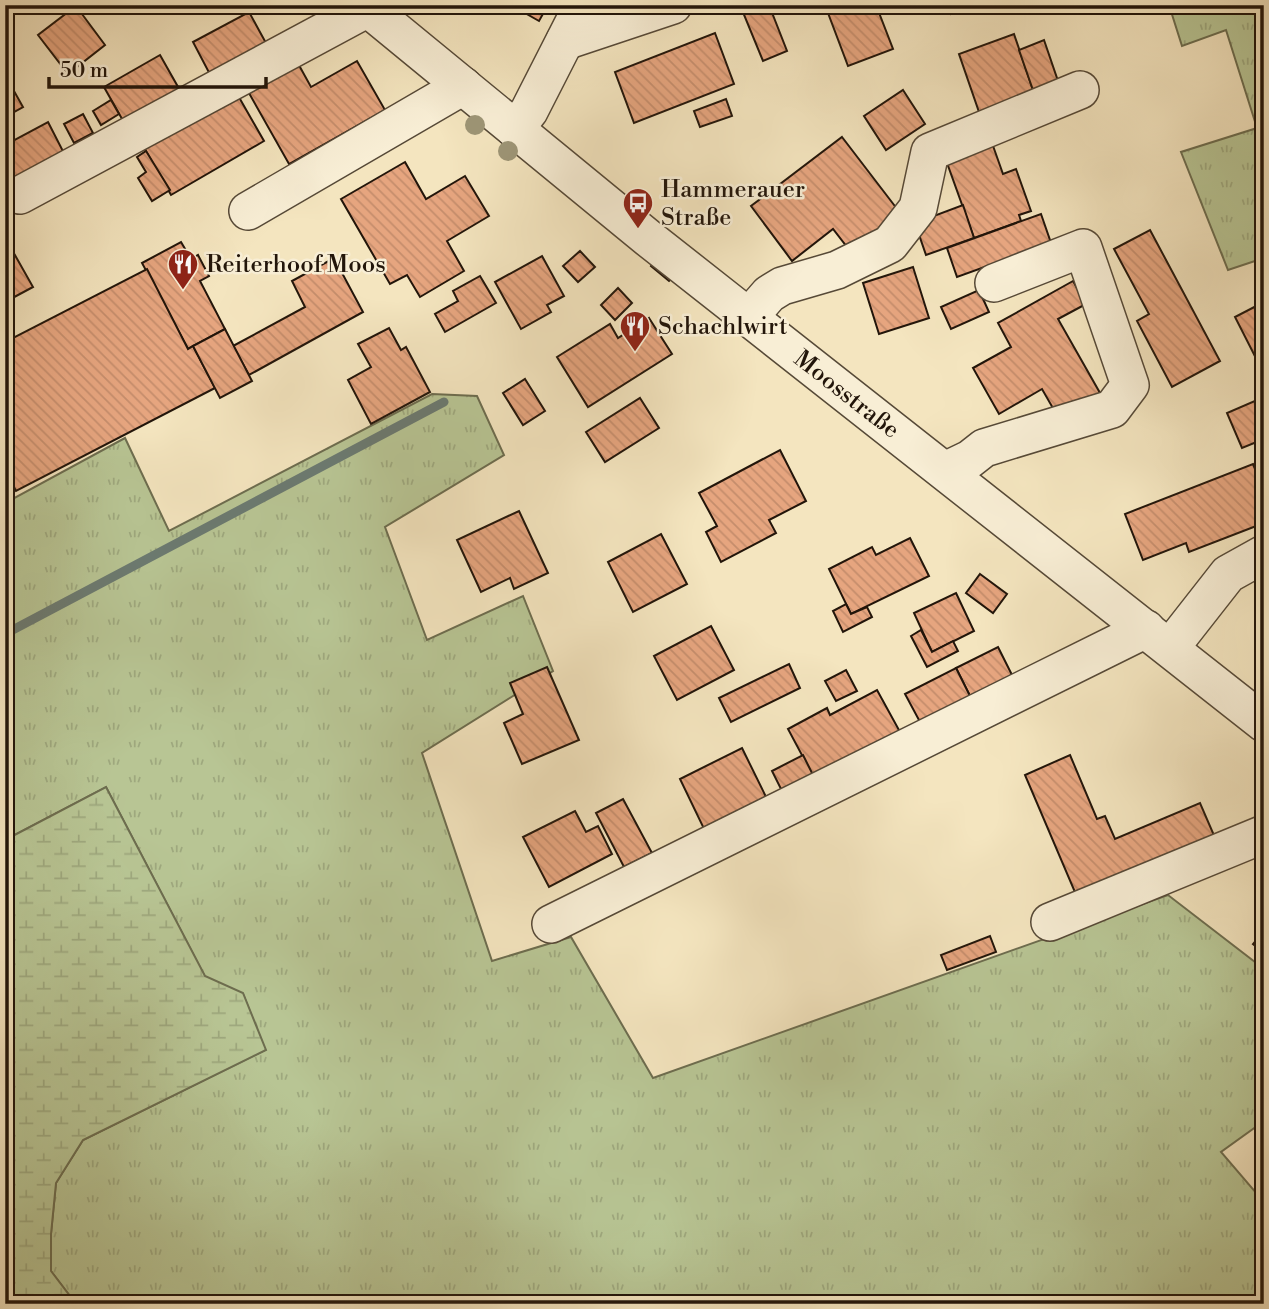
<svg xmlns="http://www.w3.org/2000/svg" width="1269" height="1309" viewBox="0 0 1269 1309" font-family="'Libre Bodoni',serif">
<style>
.grass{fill:url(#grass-tufts);stroke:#6d6d4f;stroke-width:2}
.wetland{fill:url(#wetland-marsh);stroke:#6d6d4f;stroke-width:2}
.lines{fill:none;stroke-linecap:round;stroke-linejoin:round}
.stream{stroke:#6b7a71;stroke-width:9}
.building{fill:url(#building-back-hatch);stroke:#22150a;stroke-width:2}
.minor-casing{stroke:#564937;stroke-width:40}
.minor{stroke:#f8eed5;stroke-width:37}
.tree{fill:#9d9576}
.labels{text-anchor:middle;stroke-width:5;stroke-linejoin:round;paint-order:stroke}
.poi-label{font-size:24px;fill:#22150a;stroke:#f8eed5;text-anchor:start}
.street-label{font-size:24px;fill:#22150a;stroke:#f8eed5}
</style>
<defs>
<pattern id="grass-tufts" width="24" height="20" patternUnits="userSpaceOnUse" patternTransform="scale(1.75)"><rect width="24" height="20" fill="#b8c594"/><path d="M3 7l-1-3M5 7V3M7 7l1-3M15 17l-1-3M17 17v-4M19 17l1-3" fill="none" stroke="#9ea87e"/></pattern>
<pattern id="wetland-marsh" width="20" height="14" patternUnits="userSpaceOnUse" patternTransform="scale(1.75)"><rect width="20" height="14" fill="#b8c594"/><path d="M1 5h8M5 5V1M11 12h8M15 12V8" fill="none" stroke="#9ea87e"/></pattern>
<pattern id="building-back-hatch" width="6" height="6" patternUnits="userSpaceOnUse" patternTransform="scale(1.75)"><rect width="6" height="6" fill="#e6a57f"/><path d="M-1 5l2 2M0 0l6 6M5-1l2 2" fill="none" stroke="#c58d6c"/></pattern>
</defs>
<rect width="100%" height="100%" fill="#f4e5bf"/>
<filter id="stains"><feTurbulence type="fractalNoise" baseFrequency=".00286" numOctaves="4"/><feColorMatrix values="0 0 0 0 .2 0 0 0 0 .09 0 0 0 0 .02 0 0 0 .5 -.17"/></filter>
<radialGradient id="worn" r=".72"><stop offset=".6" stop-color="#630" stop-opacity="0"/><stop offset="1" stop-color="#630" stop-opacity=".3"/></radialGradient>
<!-- grass -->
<g class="grass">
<path d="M1169 5H1264V258L1228 270 1181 152 1257 128 1226 30 1182 46Z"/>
<path d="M432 394 477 396 504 455 385 527 427 640 523 596 553 671 422 753 492 961 571 937 653 1078 1168 895 1264 969V1121L1221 1152 1264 1202V1304H76L51 1271V1234L56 1183 83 1140 265 1050 243 994 205 977 106 787 5 840V503L125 438 169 531Z"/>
</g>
<!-- wetland -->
<path class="wetland" d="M106 787 205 976 243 993 266 1050 83 1140 56 1183 51 1234V1271L76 1304H5V840Z"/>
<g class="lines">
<!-- stream -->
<path class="stream" d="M5 634 444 402"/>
</g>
<!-- building -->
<g class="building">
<path d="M511 5H548L539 21Z"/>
<path d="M740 5H769L787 51 763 61Z"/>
<path d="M825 5H876L893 49 848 66Z"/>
<path d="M948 5H963L965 9 951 14Z"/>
<path d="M76 6 105 45 68 74 38 35Z"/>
<path d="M249 12 272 54 215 84 193 42Z"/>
<path d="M715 33 734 84 634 123 615 72Z"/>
<path d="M1014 34 1034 93 979 112 959 54Z"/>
<path d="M1044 40 1059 84 1034 93 1019 50Z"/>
<path d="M160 55 182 94 126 126 104 87Z"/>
<path d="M295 58 311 87 357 61 385 110 289 164 245 86Z"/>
<path d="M5 75 23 107 5 117 6 99Z"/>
<path d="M903 90 925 124 886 150 864 116Z"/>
<path d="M236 92 264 141 171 195 143 146Z"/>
<path d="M726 99 732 116 700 127 694 111Z"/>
<path d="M111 100 119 114 101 125 93 111Z"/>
<path d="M83 114 93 133 74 143 64 124Z"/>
<path d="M48 122 68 161 5 194V145Z"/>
<path d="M842 137 904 218 854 256 833 229 792 261 751 206Z"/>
<path d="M992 143 1003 174 1016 169 1031 211 1019 215 1021 221 974 238 946 160Z"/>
<path d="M146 151 170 190 152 201 138 178 146 172 137 157Z"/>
<path d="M405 162 426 199 465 176 489 216 447 241 464 271 420 297 407 275 390 284 341 199Z"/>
<path d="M963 205 974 238 926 255 915 223Z"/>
<path d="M1041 214 1051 243 957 277 947 248Z"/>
<path d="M1150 230 1220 361 1172 387 1137 321 1149 314 1114 249Z"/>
<path d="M5 241H7L33 287 5 302Z"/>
<path d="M181 242 191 259 198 255 209 276 200 281 225 329 188 349 142 263Z"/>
<path d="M580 251 595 267 578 282 563 266Z"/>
<path d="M542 256 564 296 547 305 551 312 521 329 495 282Z"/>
<path d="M334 258 363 312 249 375 233 346 305 307 292 281Z"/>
<path d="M653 263 672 278 669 281 651 266Z"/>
<path d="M913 267 929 318 879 334 863 283Z"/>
<path d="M147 269 188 349 193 346 215 388 16 491 5 470V342Z"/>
<path d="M480 276 496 303 445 332 435 314 458 301 453 291Z"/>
<path d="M1073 281 1086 304 1058 319 1100 393 1058 417 1042 389 999 414 973 368 1011 347 998 323Z"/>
<path d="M618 288 632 303 615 320 601 305Z"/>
<path d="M979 290 989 312 951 329 941 307Z"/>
<path d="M1264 302V371L1263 372 1235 317Z"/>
<path d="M649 318 672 354 588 407 557 357 610 324 618 338Z"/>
<path d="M389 328 401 350 406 347 430 392 371 424 348 380 371 367 358 344Z"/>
<path d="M225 329 252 381 220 398 193 346Z"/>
<path d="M525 379 545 411 523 425 503 393Z"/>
<path d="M1264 397V439L1242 448 1227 413Z"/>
<path d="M640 398 659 428 605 462 586 432Z"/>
<path d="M780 450 806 501 769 520 776 533 721 562 706 532 717 526 699 493Z"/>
<path d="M1253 464 1264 491V523L1189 552 1186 543 1143 560 1125 514Z"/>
<path d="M519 511 548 573 514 589 510 578 481 592 457 540Z"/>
<path d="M661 534 687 584 633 612 608 562Z"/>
<path d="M910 538 929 576 851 614 829 569 872 547 876 555Z"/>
<path d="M980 574 1007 594 993 613 966 593Z"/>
<path d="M956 593 974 631 932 652 914 613Z"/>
<path d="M846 604 851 614 867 607 872 617 843 632 833 611Z"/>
<path d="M711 626 734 670 677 700 654 656Z"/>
<path d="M921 630 932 652 953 641 958 651 927 667 911 636Z"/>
<path d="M998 647 1019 689 977 710 956 668Z"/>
<path d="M789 664 800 688 731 722 719 698Z"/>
<path d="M547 667 579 740 522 764 504 723 523 714 510 683Z"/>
<path d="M956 668 977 710 927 735 905 694Z"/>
<path d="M846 670 857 691 836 701 825 681Z"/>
<path d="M877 690 905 741 819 787 788 729 827 708 830 715Z"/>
<path d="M742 748 768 801 706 833 680 779Z"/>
<path d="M803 755 819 787 788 803 772 771Z"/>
<path d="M1070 755 1097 819 1105 816 1115 839 1200 803 1216 840 1080 904 1025 775Z"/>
<path d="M623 799 652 853 624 867 596 813Z"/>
<path d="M575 811 586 832 598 826 612 854 549 887 523 837Z"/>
<path d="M1264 931V953L1253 944Z"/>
<path d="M990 936 996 952 947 970 941 955Z"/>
</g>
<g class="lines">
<!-- minor casing -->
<g class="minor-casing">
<g id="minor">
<path d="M364 5 648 238 1264 723"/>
<path d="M565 41 673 5"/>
<path d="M515 129 529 111 583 5"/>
<path d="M20 195 368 8"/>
<path d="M248 211 463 86"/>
<path d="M749 317 769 294 782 286 837 270 890 244 918 208 930 152 1080 90"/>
<path d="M945 471 970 459 984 448 1112 409 1130 385 1083 248 994 283"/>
<path d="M1170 648 1228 574 1264 554"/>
<path d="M1050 922 1264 834"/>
<path d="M551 924 1146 629"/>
</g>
</g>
<!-- minor -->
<use href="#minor" class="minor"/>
</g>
<!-- trees -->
<g class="tree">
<circle cx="475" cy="125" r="10"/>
<circle cx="508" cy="151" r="10"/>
</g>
<!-- icons -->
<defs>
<g id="bus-pin" transform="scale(1.575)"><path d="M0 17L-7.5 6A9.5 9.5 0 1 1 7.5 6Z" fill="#8f2418" stroke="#f8eed5"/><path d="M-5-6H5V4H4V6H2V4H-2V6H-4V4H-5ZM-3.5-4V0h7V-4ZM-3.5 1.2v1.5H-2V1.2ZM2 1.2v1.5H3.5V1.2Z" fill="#fff"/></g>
<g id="restaurant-pin" transform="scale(1.575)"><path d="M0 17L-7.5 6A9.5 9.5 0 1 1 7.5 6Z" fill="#8f2418" stroke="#f8eed5"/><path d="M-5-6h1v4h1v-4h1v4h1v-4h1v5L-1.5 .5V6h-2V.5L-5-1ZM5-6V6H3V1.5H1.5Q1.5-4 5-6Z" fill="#fff"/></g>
</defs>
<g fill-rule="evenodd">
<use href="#bus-pin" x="638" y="203"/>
<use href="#restaurant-pin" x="183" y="264"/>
<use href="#restaurant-pin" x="635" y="326"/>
</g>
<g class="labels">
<!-- poi labels -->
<g class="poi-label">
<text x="661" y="197">Hammerauer<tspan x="661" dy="28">Straße</tspan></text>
<text x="206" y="272">Reiterhoof Moos</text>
<text x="658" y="334">Schachlwirt</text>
</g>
<!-- street labels -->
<g class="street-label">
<text transform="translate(847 394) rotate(38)" y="8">Moosstraße</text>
</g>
</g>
<!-- margin -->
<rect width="1269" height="1309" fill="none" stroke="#f4e5bf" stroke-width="28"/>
<rect x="7" y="7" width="1255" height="1295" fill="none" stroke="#22150a" stroke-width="3.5"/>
<rect x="14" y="14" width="1241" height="1281" fill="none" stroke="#22150a" stroke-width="2"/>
<!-- scale -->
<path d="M49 77v10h217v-10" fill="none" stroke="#22150a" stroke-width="3.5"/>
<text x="60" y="77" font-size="21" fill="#22150a" stroke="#f8eed5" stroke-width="5" paint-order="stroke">50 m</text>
<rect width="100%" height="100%" filter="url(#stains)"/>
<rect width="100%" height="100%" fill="url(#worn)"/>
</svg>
